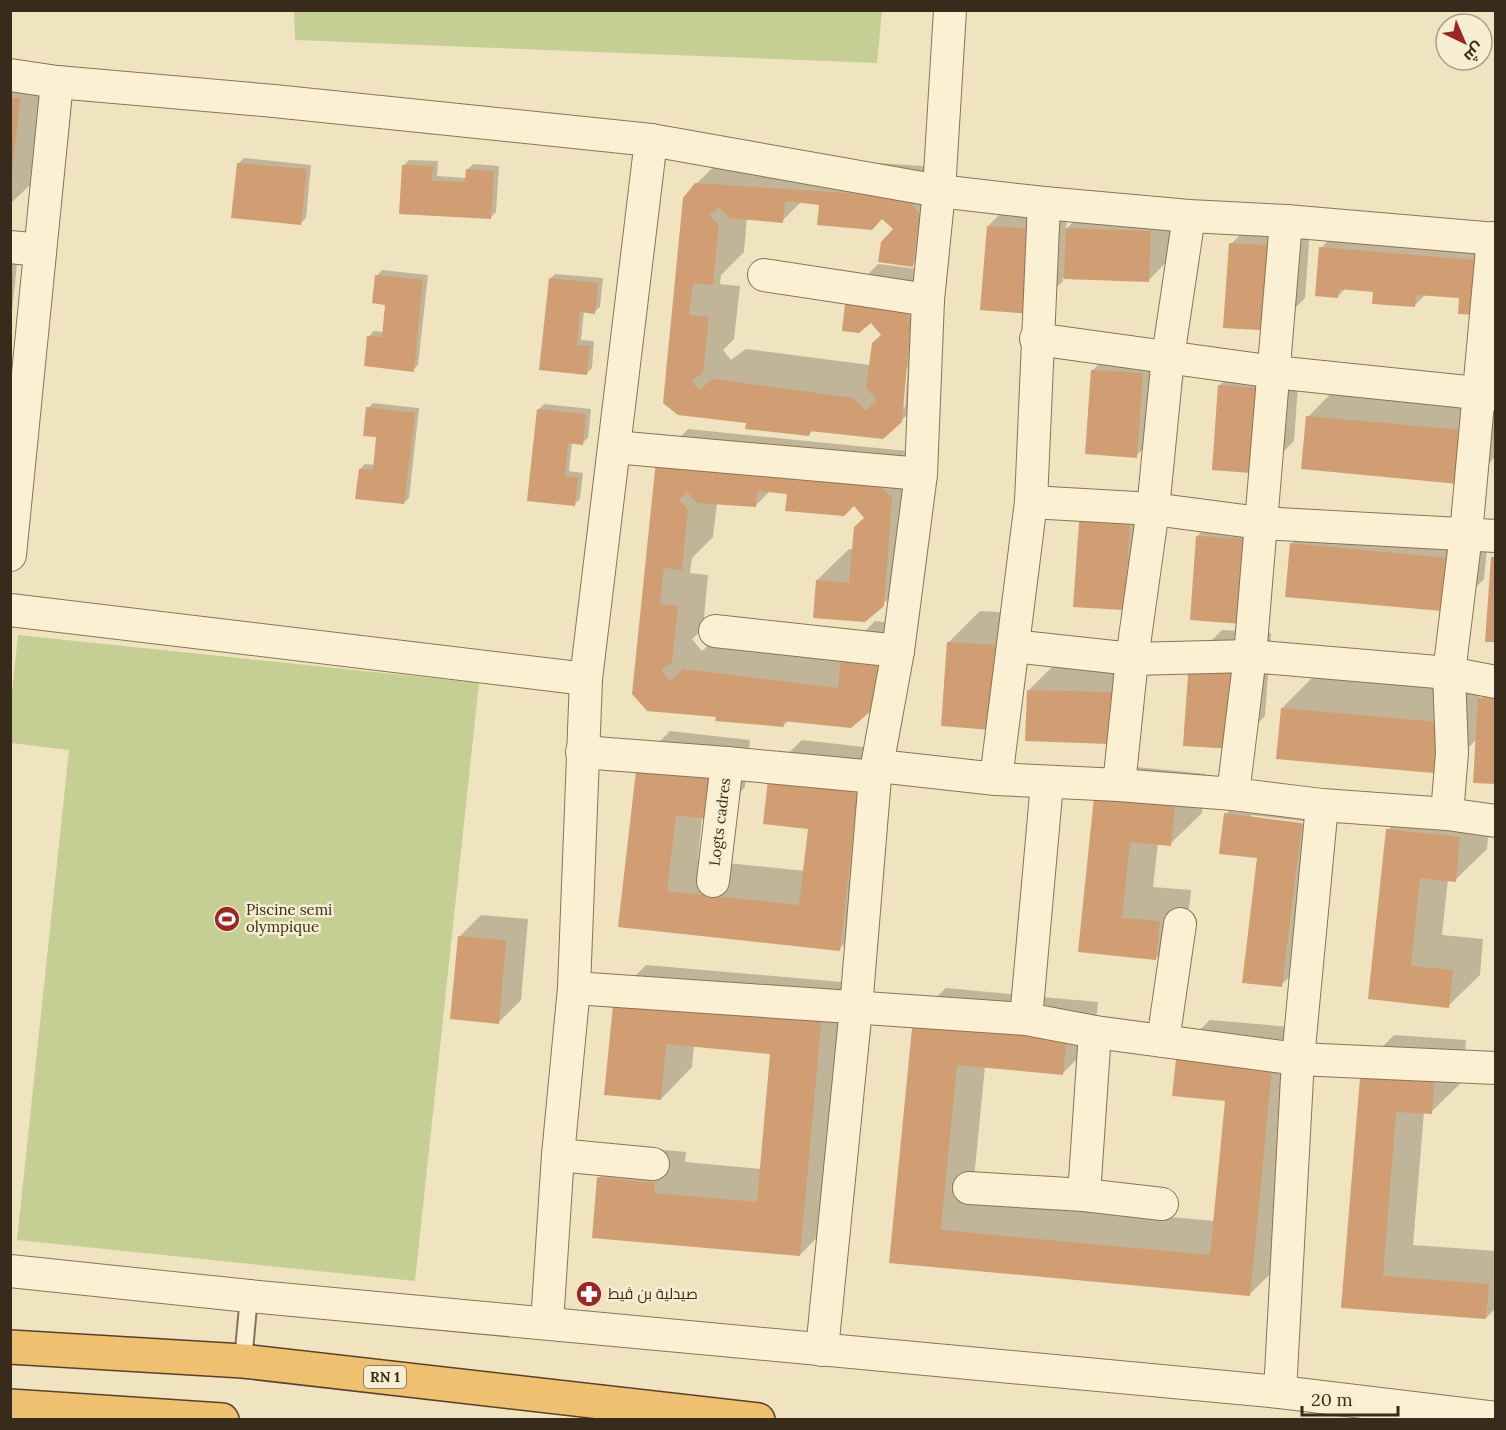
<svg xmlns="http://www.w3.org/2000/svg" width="1506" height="1430" viewBox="0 0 1506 1430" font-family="Lora,Cairo,serif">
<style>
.green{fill:#c6cf93}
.shadow{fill:#0003;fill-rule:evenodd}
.building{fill:#d19d73}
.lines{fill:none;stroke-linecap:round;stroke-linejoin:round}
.service-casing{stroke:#8a7357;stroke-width:20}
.minor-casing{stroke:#8a7357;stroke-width:34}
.trunk-casing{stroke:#58412b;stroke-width:36}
.service{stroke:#fbf0d3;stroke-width:16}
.minor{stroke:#fbf0d3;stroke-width:32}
.trunk{stroke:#eec070;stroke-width:33}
.labels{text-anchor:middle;stroke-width:5;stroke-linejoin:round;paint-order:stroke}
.shield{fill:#f7edd0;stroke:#726552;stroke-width:1.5}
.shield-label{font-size:14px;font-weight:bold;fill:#392b1c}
.street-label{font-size:15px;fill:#392b1c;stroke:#f7edd0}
.poi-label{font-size:15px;fill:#392b1c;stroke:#f7edd0;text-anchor:start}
</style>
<rect width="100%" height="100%" fill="#f0e3c0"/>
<!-- green -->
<g class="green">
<path d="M294 11V10L882 11 877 63 295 40Z"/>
<path d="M18 635 479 683 415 1281 17 1240 69 750 11 743V701Z"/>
</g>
<!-- shadow -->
<g class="shadow">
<path d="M10 73 41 76 30 185 10 204Z"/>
<path d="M728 153 938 167 944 234 912 265 895 229 882 218 821 203 802 201 782 221 747 218 744 252 721 275 720 284 740 286 734 339 723 350 731 360 746 349 870 365 883 334 847 296 878 264 927 270 933 389 901 421 813 430 809 435 748 422 679 414 696 184ZM908 367 905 407H902L905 370Z"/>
<path d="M244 158 311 165 306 218 301 223 238 164Z"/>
<path d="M409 160 438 161 437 176 467 178V170L473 164 499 166 496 212 491 217 404 165Z"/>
<path d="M1019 195 1069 198 1066 229 1099 197 1181 200 1179 249 1148 281 1063 278V281L1032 312 988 226Z"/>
<path d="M1262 212 1311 215 1305 298 1274 330 1231 244Z"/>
<path d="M1352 217 1496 228 1461 297 1426 294 1414 306 1375 291 1346 288 1337 297 1321 248Z"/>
<path d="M10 234 20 235 10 330Z"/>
<path d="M382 270 428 275 418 365 413 370 369 336 374 331 384 332 387 303 377 276Z"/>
<path d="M555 274 603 278 600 307 594 312 584 311 581 340 594 341 592 368 587 373 550 279Z"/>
<path d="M1124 339 1173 342 1167 425 1136 456 1093 370Z"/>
<path d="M1251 355 1300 358 1294 441 1263 472 1219 386Z"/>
<path d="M1339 385 1496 400V456L1468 484 1308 417Z"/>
<path d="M373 403 419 408 409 498 404 503 360 469 365 464 375 465 378 436 368 408Z"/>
<path d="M544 404 591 409 588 438 582 443 572 442 569 471 583 473 580 499 574 504 538 410Z"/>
<path d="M688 429 907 451 915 573 883 604 817 580 849 549H853L866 517 854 504 770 491 755 506 717 503 713 537 692 558 690 573 708 575 703 629 692 639 702 651 716 639 844 652 875 621 909 625 902 678 870 710 789 720 783 726 717 715 647 709 657 461Z"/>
<path d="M1112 491 1161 494 1124 609 1080 523Z"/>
<path d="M1229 505 1278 508 1272 591 1241 622 1197 536Z"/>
<path d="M1323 513 1489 528 1484 579 1452 611 1292 544Z"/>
<path d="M980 611 1029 614 1023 697 992 729 949 642Z"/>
<path d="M1222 630 1271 633 1265 716 1234 748 1190 662Z"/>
<path d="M1060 659 1143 662 1141 711 1029 690Z"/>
<path d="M1313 677 1480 692 1479 699 1496 683V783L1477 739 1444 772 1282 708Z"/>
<path d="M670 731 750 740 745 787 713 818 702 817 698 860 805 871 809 828 770 771 802 740 890 750 871 918 839 949 620 926 639 763Z"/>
<path d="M1127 766 1206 774 1202 813 1170 844 1158 843 1153 887 1191 890 1187 927 1156 958 1080 951Z"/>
<path d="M1257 783 1333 792 1313 954 1281 985 1258 857 1226 814ZM1251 815 1310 822 1309 825 1251 818Z"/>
<path d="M1419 798 1491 806 1487 849 1455 880 1448 879 1442 935 1483 939 1480 975 1448 1006 1369 998 1388 830Z"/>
<path d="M481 915 528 919 521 1000 499 1022 459 937Z"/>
<path d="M646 965 853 983 831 1223 800 1255 599 1178 630 1147 686 1152 685 1162 761 1169 772 1052 694 1045 692 1067 661 1099 615 996Z"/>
<path d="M946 988 1098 1002 1094 1042 1063 1073 985 1066 972 1199 1215 1221 1227 1099 1178 1051 1210 1020 1303 1028 1281 1263 1249 1295 891 1262 914 1019Z"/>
<path d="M1394 1035 1466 1040 1463 1081 1431 1112H1424L1413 1245 1496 1251V1308L1486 1318 1343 1307 1362 1067Z"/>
</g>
<!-- building -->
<g class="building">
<path d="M10 97 20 98 12 174H10Z"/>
<path d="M237 163 307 169 301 225 231 218Z"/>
<path d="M402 165 433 166 432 181 465 182 466 169 494 171 491 219 399 214Z"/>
<path d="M695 183 907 197 920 215 913 267 878 262 881 242 893 229 882 219 872 230 817 225 819 205 785 201 783 223 729 218 719 207 709 215 719 225 713 285 693 283 689 315 709 317 703 372 691 381 699 390 713 379 854 398 865 411 877 400 866 388 872 343 881 335 871 323 859 333 842 331 846 295 896 301 911 320 902 422 883 439 810 431 809 436 745 429 746 423 678 415 663 403 683 198Z"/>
<path d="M987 226 1038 229 1032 314 980 310Z"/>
<path d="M1066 228 1151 231 1149 282 1064 279Z"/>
<path d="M1229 243 1280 246 1275 331 1223 328Z"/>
<path d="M1319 247 1486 261 1481 315 1458 314 1459 298 1416 295 1415 307 1372 304 1373 292 1339 289 1338 298 1315 296Z"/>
<path d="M375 275 423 280 414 372 364 366 367 336 382 337 385 305 372 303Z"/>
<path d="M549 278 598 283 595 314 580 312 577 345 590 346 587 375 539 370Z"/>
<path d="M1091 370 1143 373 1137 458 1085 454Z"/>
<path d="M1218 385 1269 389 1263 474 1212 470Z"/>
<path d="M366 407 415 413 404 504 355 499 359 469 373 470 376 437 363 436Z"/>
<path d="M537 409 586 414 583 445 568 443 565 476 578 478 575 506 527 501Z"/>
<path d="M1306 416 1474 431 1469 485 1301 469Z"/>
<path d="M656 460 875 481 892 498 884 606 865 622 813 618 816 580 849 583 854 527 864 518 854 506 844 516 785 511 787 494 757 491 756 507 697 503 687 492 679 500 688 510 682 570 664 568 660 604 678 606 672 662 661 670 670 681 683 669 838 688 842 652 879 656 871 711 851 728 783 721 784 727 715 721 716 717 647 711 632 694Z"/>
<path d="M1079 522 1130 525 1124 610 1073 607Z"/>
<path d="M1196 536 1247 539 1242 624 1190 620Z"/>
<path d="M1290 543 1458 559 1453 612 1285 597Z"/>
<path d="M1491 557H1496V642H1485Z"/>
<path d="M947 642 998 645 992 730 941 726Z"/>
<path d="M1189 661 1240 664 1234 749 1183 746Z"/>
<path d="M1027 690 1112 692 1110 744 1025 741Z"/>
<path d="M1478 698 1496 699V784L1473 783Z"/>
<path d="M1281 708 1449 723 1444 774 1276 759Z"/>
<path d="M637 762 719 771 714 820 676 815 667 891 799 905 808 829 763 824 769 771 859 781 840 951 618 927Z"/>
<path d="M1094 797 1175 805 1171 846 1130 842 1122 918 1160 921 1156 960 1078 952Z"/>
<path d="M1224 813 1302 823 1282 987 1242 983 1257 858 1219 854Z"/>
<path d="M1386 829 1460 837 1456 882 1420 878 1411 966 1453 970 1449 1008 1368 999Z"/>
<path d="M458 936 506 940 499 1024 450 1019Z"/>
<path d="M614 996 822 1014 800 1256 592 1238 597 1177 655 1183 654 1193 757 1202 770 1054 666 1044 661 1100 604 1095Z"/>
<path d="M913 1018 1067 1032 1063 1075 957 1065 941 1230 1210 1255 1225 1101 1172 1096 1177 1050 1273 1059 1250 1296 889 1263Z"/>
<path d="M1361 1066 1435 1071 1432 1114 1396 1112 1383 1276 1489 1284 1486 1319 1341 1308Z"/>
</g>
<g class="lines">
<!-- service casing -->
<g class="service-casing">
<path id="service" d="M243 1361 249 1296"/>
</g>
<!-- minor casing -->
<g class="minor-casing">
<g id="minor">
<path d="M10 75 57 82 274 101 651 140 939 191 1044 203 1189 216 1286 221 1496 239"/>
<path d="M10 247 40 250"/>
<path d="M764 275 928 300"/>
<path d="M1036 339 1274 372 1496 395"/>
<path d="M614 447 921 474"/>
<path d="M1031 502 1153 509 1260 523 1496 536"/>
<path d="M10 555 57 82"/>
<path d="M10 610 586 679 574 988 558 1155 547 1323"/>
<path d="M715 631 898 651"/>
<path d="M1013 646 1132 659 1250 656 1449 673 1496 682"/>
<path d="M586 679 651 140"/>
<path d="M582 752 727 763 875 777"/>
<path d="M879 766 996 779 1119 785 1233 794 1322 805 1447 814 1496 821"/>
<path d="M996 779 1031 502 1044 203"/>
<path d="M1119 785 1132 659 1153 509 1168 357 1189 216"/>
<path d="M1233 794 1250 656 1286 221"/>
<path d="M1447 814 1452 753 1449 673 1466 534 1493 238"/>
<path d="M713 881 727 763"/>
<path d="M574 988 1026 1019 1095 1032 1298 1059 1496 1068"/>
<path d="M1026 1019 1047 783"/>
<path d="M1163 1041 1180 924"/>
<path d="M558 1155 653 1164"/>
<path d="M969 1188 1084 1195 1162 1204"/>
<path d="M1084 1195 1095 1032"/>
<path d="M10 1271 249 1296 1280 1392 1496 1418"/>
<path d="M822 1350 856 1008 875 777 898 651 921 474 928 300 939 191 950 10"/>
<path d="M1280 1392 1298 1059 1322 805"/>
</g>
</g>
<!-- trunk casing -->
<g class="trunk-casing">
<g id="trunk">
<path d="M10 1347 243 1361 758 1420"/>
<path d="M10 1406 222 1420"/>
</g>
</g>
<!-- service -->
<use href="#service" class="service"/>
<!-- minor -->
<use href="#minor" class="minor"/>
<!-- trunk -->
<use href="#trunk" class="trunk"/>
</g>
<!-- icons -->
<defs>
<g id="stadium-disc" transform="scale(1.35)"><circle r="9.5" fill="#9d2623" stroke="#f7edd0"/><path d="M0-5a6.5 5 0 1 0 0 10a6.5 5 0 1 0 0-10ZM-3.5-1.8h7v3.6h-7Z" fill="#fff"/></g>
<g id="pharmacy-disc" transform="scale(1.35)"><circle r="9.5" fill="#9d2623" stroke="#f7edd0"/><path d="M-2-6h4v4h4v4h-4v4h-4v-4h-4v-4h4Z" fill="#fff"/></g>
</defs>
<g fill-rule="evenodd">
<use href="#stadium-disc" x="227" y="919"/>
<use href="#pharmacy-disc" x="589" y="1294"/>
</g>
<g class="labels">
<!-- shield labels -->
<rect class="shield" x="364" y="1366" width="42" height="22" rx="4.5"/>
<g class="shield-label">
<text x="385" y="1382">RN 1</text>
</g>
<!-- street labels -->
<g class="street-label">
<text transform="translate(720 822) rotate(-83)" y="5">Logts cadres</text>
</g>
<!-- poi labels -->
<g class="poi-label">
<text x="246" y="915">Piscine semi<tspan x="246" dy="17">olympique</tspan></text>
<text x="608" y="1299">صيدلية بن ڤيط</text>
</g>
</g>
<!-- border -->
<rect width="1506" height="1430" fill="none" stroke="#392b1c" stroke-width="24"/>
<!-- north arrow -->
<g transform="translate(1464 42) rotate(136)"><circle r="28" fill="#f7edd0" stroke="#ab9f88" stroke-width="1.5"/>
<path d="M0-4.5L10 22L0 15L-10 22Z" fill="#9d2623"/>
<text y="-9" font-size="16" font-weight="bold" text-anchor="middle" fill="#392b1c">ش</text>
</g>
<!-- scale -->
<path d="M1302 1406v9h96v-9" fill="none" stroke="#392b1c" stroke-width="3"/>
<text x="1311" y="1406" font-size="18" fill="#392b1c" stroke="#f7edd0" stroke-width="4.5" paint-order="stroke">20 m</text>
</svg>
